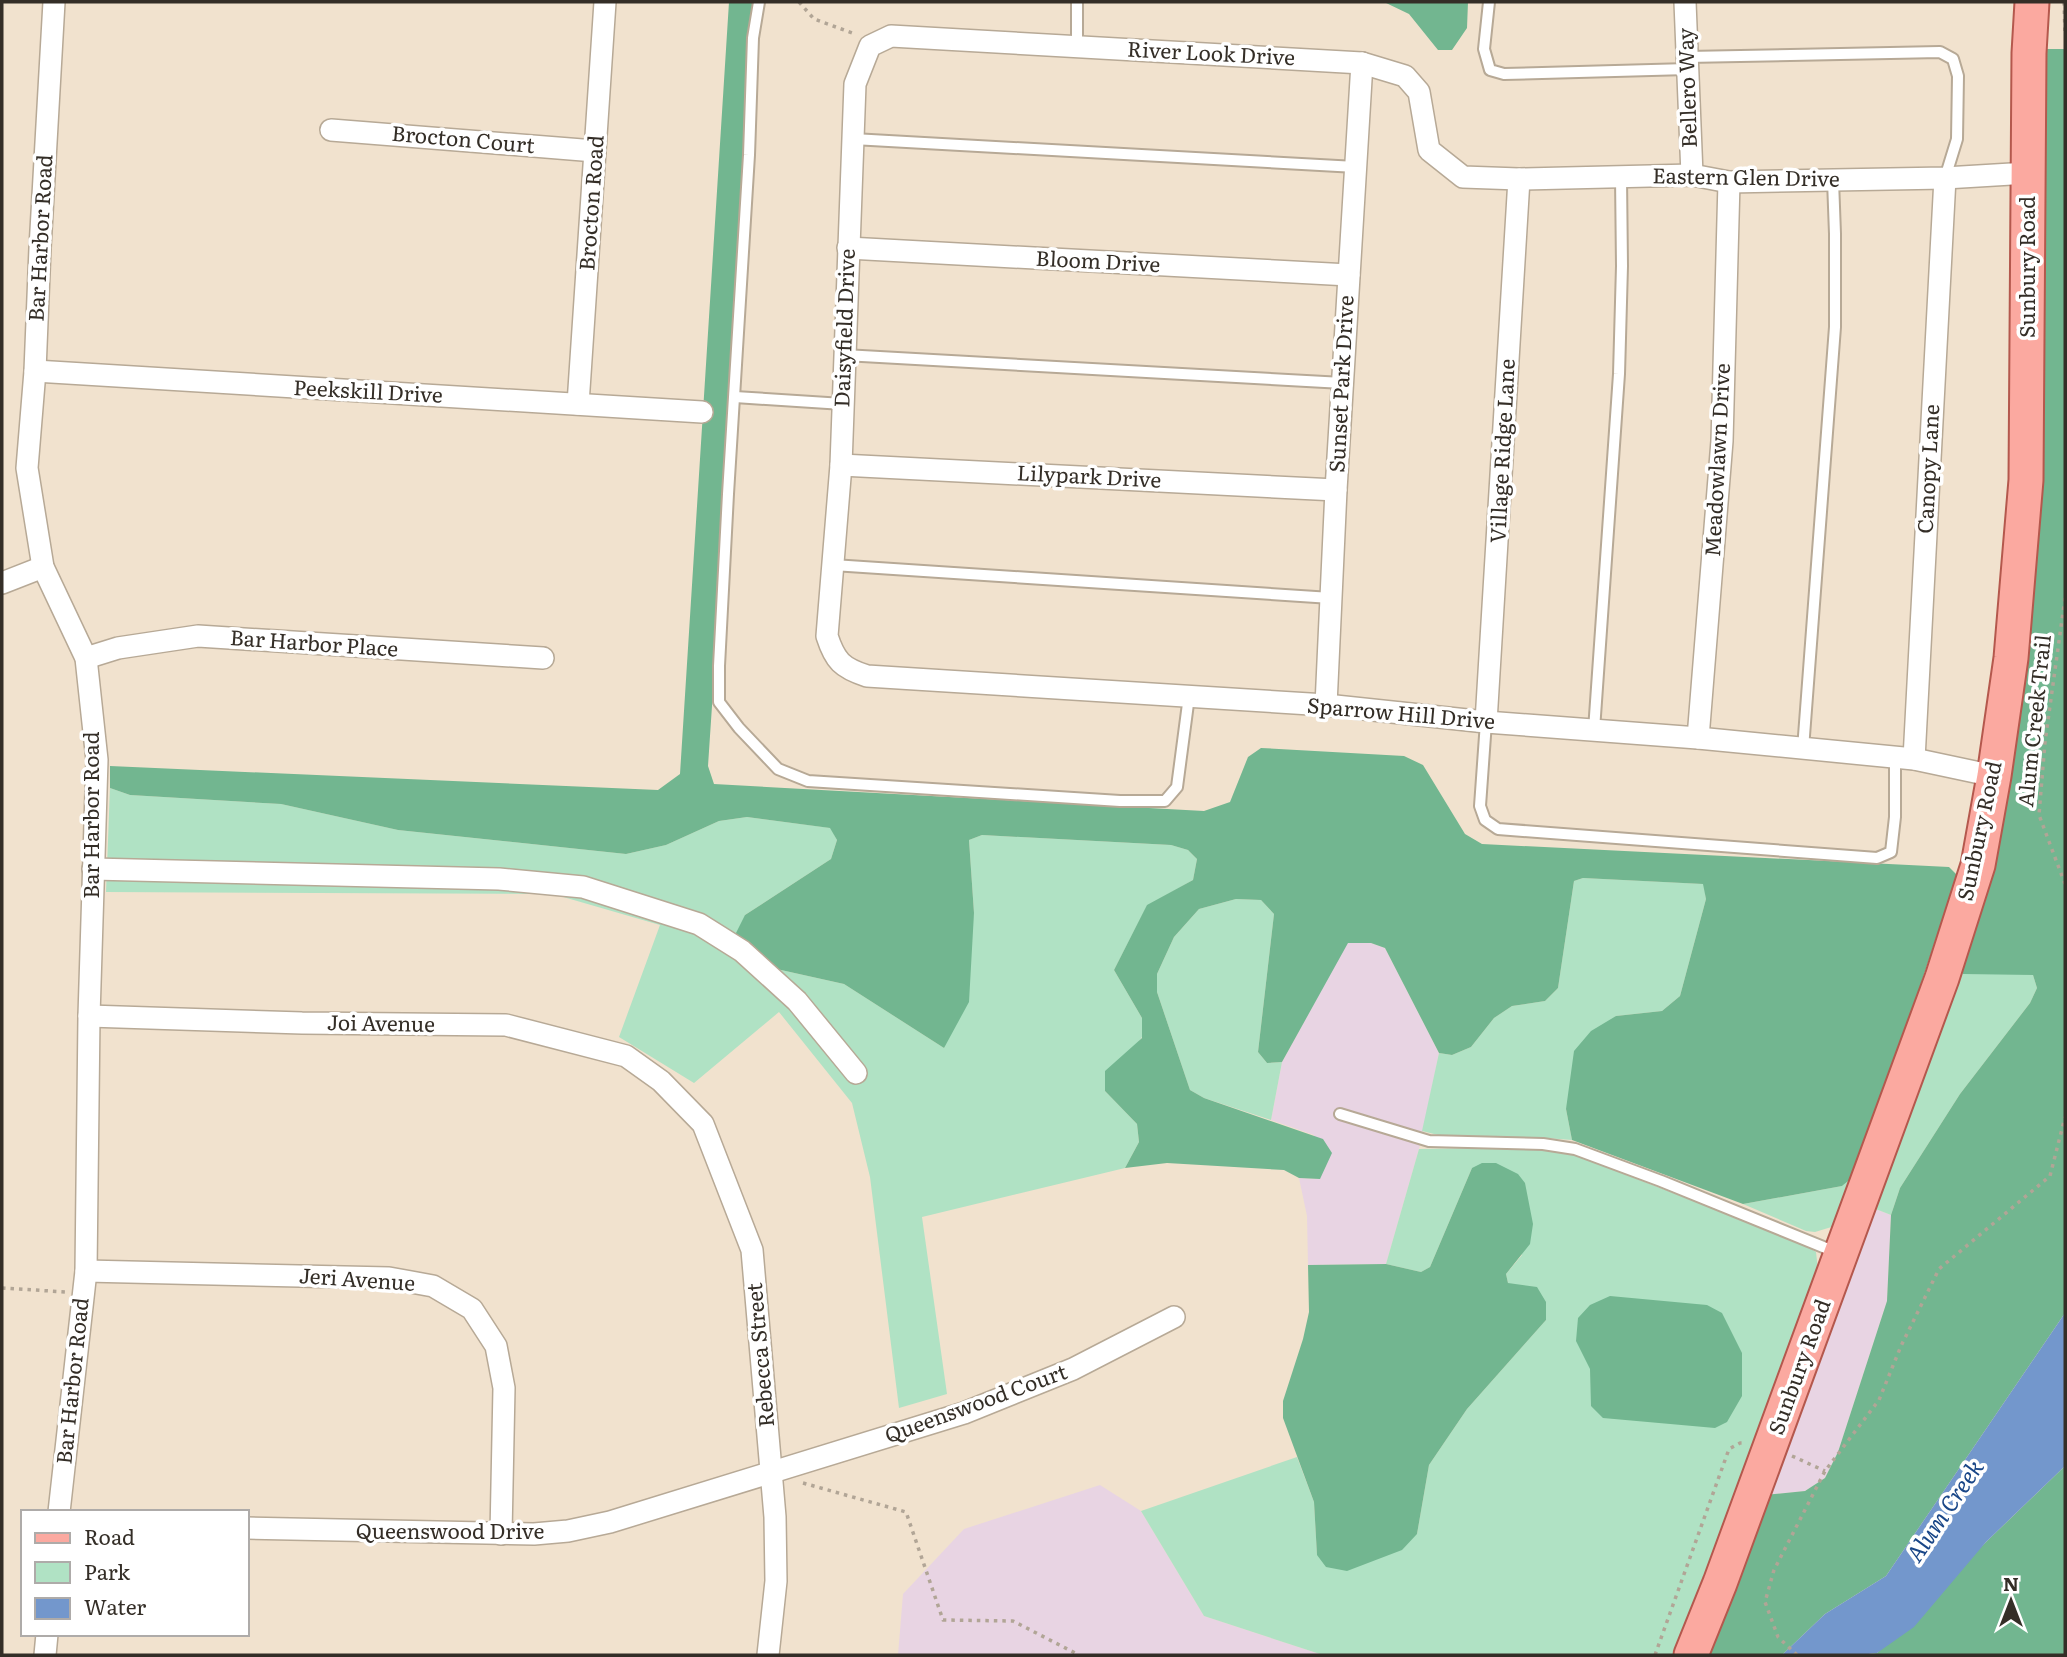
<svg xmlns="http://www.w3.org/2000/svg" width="2067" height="1657" viewBox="0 0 2067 1657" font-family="Literata,serif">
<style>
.commercial{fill:#e8d4e3}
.green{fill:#b0e2c4}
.forest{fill:#72b690}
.water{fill:#7397cc}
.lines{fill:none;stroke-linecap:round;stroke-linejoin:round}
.lane-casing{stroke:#b7a996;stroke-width:14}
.street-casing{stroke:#b7a996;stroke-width:24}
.primary-casing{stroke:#b4584d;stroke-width:37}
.path{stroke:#b1a596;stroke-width:3.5;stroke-dasharray:3.5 5;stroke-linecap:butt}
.lane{stroke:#fff;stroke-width:10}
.street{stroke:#fff;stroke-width:21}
.primary{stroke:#fba9a0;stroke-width:33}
.labels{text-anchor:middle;stroke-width:7;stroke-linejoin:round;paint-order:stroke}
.street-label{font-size:21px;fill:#342e27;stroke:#fff}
.water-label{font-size:23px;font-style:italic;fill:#194687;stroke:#fff}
</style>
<rect width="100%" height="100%" fill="#f1e2ce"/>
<!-- commercial -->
<g class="commercial">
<path d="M1347 943H1371L1385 948 1439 1053 1419 1149 1386 1264 1308 1265 1307 1216 1299 1178 1320 1179 1314 1135 1271 1120 1282 1062Z"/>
<path d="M1849 1199 1891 1215 1887 1301 1838 1452 1825 1478 1805 1491 1764 1495Z"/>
<path d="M1100 1485 1141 1511 1204 1616 1323 1655H898L903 1594 964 1529Z"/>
</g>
<!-- green -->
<g class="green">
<path d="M110 788 130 795 281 804 398 830 626 854 666 845 719 821 747 817 831 828 837 840 831 859 745 915 754 964 844 984 944 1048 974 913 969 840 982 835 1171 845 1188 850 1197 859 1193 880 1147 906 1114 970 1142 1018V1037L1105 1091 1137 1124 1139 1142 1125 1168 922 1217 947 1394 899 1408 870 1177 852 1103 779 1012 694 1083 619 1037 660 925 553 894 106 892Z"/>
<path d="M1583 878 1704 884 1706 899 1680 996 1662 1011 1616 1016 1566 1109 1572 1140 1532 1137H1446L1422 1131 1439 1053 1452 1055 1471 1047 1494 1018 1512 1006 1545 1001 1558 988 1574 881Z"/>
<path d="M1236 899 1261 900 1274 914 1258 1052 1267 1063 1282 1062 1271 1120 1204 1098 1190 1090 1157 992V974L1174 937 1199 909Z"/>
<path d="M1960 967 2033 975 2037 988 2030 1003 1960 1094 1900 1188 1891 1215 1868 1206Z"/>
<path d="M1528 1147 1567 1152 1800 1242 1816 1252 1818 1270 1680 1655H1323L1204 1616 1141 1511 1297 1457 1314 1502 1317 1555 1417 1534 1429 1465 1467 1409 1546 1320 1508 1283 1506 1274 1522 1255 1472 1168 1430 1267 1421 1272 1386 1264 1419 1149Z"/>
<path d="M1858 1173 1838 1225 1815 1232 1806 1231 1743 1204 1842 1186Z"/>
</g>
<!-- forest -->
<g class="forest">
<path d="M729 2H762L758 15 708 766 714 784 1204 811 1230 802 1248 757 1261 748 1404 756 1423 765 1465 834 1482 844 1949 867 1957 875 1858 1173 1842 1186 1743 1204 1572 1140 1566 1109 1574 1051 1591 1031 1616 1016 1662 1011 1680 996 1706 899 1703 884 1583 878 1574 881 1558 988 1545 1001 1512 1006 1494 1018 1471 1047 1452 1055 1439 1053 1385 948 1371 943H1348L1282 1062 1267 1063 1258 1052 1274 914 1261 900 1236 899 1199 909 1174 937 1157 974V992L1190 1090 1204 1098 1323 1139 1332 1153 1320 1179 1299 1178 1284 1170 1167 1163 1125 1168 1139 1142 1137 1124 1105 1091V1071L1142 1038V1018L1114 970 1147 905 1193 880 1197 859 1188 850 1171 845 982 835 969 840 974 913 969 1002 944 1048 844 984 754 964 732 941 745 915 831 859 837 840 830 828 747 817 719 821 666 845 626 854 398 830 281 804 130 795 110 788V766L658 790 680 774Z"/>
<path d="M1384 2H1468L1467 28 1452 50H1438L1409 14Z"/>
<path d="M2042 49H2065V1313L1886 1576 1825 1614 1782 1655H1708L1764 1495 1805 1491 1825 1478 1838 1452 1887 1301 1891 1215 1900 1188 1960 1094 2030 1003 2037 988 2033 975 1963 974 1960 967 1976 920Z"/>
<path d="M1482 1163H1496L1518 1174 1525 1183 1533 1224 1530 1244 1506 1274 1508 1283 1537 1287 1546 1302V1320L1467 1409 1429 1465 1417 1534 1402 1550 1347 1571 1326 1567 1317 1555 1314 1502 1283 1418V1401L1303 1339 1309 1312 1308 1265 1386 1264 1421 1272 1430 1267 1472 1168Z"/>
<path d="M1610 1296 1707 1305 1722 1313 1742 1353V1396L1727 1422 1715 1428 1603 1418 1591 1406 1590 1369 1576 1341 1578 1318 1590 1305Z"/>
<path d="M2065 1466V1655H1860L1877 1653 1986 1542Z"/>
</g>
<!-- water -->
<path class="water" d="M2065 1313V1466L1986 1542 1914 1627 1877 1653 1860 1655H1782L1825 1614 1886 1576Z"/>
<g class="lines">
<!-- lane casing -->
<g class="lane-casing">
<g id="lane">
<path d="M759 2 753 38 749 155 728 494 719 666V702L739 728 778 769 808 781 1120 801H1165L1177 787 1189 696"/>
<path d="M1077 2V46"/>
<path d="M1489 2 1484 49 1490 70 1504 74 1688 69"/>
<path d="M1687 57 1940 52 1953 59 1958 76 1957 139 1945 178"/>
<path d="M853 139 1356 167"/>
<path d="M844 355 1343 383"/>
<path d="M735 397 843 404"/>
<path d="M833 565 1331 598"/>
<path d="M1486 722 1480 806 1485 820 1498 829 1877 858 1891 852 1895 817V758"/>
<path d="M1594 730 1619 374 1622 266 1621 177"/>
<path d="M1803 749 1835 327V234L1833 180"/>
<path d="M1340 1114 1429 1141 1543 1144 1575 1149 1661 1181 1838 1253"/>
</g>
</g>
<!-- street casing -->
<g class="street-casing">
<g id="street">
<path d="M54 2 40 248 35 371 27 468 43 567 86 658 97 760 89 1016 86 1271 59 1512"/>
<path d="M1685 2 1692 175"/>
<path d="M331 130 595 151"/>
<path d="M848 248 1349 275"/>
<path d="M35 371 702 412"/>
<path d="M578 404 605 2"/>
<path d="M841 465 1336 490"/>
<path d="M2 583 43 567"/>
<path d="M86 658 118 648 198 636 543 658"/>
<path d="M1326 705 1336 490 1362 63"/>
<path d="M1486 722 1519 179"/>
<path d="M1698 738 1722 441 1729 182"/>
<path d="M1914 759 1945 178"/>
<path d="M1994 776 1914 759 1698 738 1486 722 1326 705 867 676C842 668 835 661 827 636L841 465 855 84 870 46 891 36 1362 63 1405 76 1419 92 1429 150 1463 177 1519 179 1692 175 1729 182 1945 178 2028 173"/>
<path d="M93 869 499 879 583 887 699 924 742 951 797 1001 856 1073"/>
<path d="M89 1016 302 1023 506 1025 626 1056 661 1081 703 1124 752 1250 775 1517 776 1581 768 1655"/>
<path d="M86 1271 389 1278 433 1286 472 1309 496 1346 504 1388 501 1534"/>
<path d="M247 1528 534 1534 568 1531 610 1522 964 1413 1073 1369 1174 1317"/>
<path d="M45 1655 47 1634"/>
</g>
</g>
<!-- primary casing -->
<g class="primary-casing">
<path id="primary" d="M1691 1655 1720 1583 1942 978 1978 865 1994 776 2011 658 2026 480 2029 53 2032 2"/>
</g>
<!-- path -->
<g class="path">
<path d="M799 2 814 19 855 34"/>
<path d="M2064 2 2065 34"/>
<path d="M2065 598 2045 742 2039 815 2065 884"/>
<path d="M2 1288 66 1292"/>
<path d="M1792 1456 1825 1471"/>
<path d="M803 1483 906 1512 943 1620 1013 1621 1079 1655"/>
<path d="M1655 1655 1729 1449 1740 1443H1744"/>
<path d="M1797 1655 1778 1637 1765 1602 1774 1570 1825 1471 1879 1400 1901 1346 1939 1269 2050 1176 2065 1117"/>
</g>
<!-- lane -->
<use href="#lane" class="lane"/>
<!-- street -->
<use href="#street" class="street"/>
<!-- primary -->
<use href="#primary" class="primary"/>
</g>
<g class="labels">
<!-- street labels -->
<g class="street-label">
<text transform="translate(1211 54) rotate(3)" y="7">River Look Drive</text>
<text transform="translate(1688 88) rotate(-92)" y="7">Bellero Way</text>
<text transform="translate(463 140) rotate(5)" y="7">Brocton Court</text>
<text transform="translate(1746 178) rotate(1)" y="7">Eastern Glen Drive</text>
<text transform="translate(592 203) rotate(-86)" y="7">Brocton Road</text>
<text transform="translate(41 238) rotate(-87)" y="7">Bar Harbor Road</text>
<text transform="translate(1098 262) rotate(3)" y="7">Bloom Drive</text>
<text transform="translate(2028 267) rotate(-90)" y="7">Sunbury Road</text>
<text transform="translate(845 328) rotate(-88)" y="7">Daisyfield Drive</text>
<text transform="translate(1342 384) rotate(-87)" y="7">Sunset Park Drive</text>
<text transform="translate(368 392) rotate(3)" y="7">Peekskill Drive</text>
<text transform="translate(1503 451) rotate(-87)" y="7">Village Ridge Lane</text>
<text transform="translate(1718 460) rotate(-87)" y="7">Meadowlawn Drive</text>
<text transform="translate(1929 469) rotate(-87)" y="7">Canopy Lane</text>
<text transform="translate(1089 477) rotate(3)" y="7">Lilypark Drive</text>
<text transform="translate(314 644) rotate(4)" y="7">Bar Harbor Place</text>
<text transform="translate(1401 714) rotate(5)" y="7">Sparrow Hill Drive</text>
<text transform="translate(2035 721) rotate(-84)" y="7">Alum Creek Trail</text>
<text transform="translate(92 815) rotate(-90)" y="7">Bar Harbor Road</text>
<text transform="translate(1980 831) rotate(-78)" y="7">Sunbury Road</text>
<text transform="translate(381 1024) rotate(1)" y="7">Joi Avenue</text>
<text transform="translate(357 1280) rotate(4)" y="7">Jeri Avenue</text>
<text transform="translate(761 1355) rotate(-95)" y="7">Rebecca Street</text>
<text transform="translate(1800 1367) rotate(-70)" y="7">Sunbury Road</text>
<text transform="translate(73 1381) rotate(-84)" y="7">Bar Harbor Road</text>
<text transform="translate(976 1404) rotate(-20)" y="7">Queenswood Court</text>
<text x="450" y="1539">Queenswood Drive</text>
</g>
<!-- water labels -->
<g class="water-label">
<text transform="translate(1945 1511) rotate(-56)" y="8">Alum Creek</text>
</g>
</g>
<!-- border -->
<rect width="2067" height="1657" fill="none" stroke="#342e27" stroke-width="7"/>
<!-- legend -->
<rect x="21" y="1510" width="228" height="126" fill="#ffffff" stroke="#aeaba9" stroke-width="2"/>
<rect x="35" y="1533" width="35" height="10" fill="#fba9a0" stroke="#aeaba9" stroke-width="2"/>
<text x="84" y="1545" font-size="21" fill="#342e27">Road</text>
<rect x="35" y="1562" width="35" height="21" fill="#b0e2c4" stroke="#aeaba9" stroke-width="2"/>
<text x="84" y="1580" font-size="21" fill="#342e27">Park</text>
<rect x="35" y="1598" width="35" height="21" fill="#7397cc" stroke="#aeaba9" stroke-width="2"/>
<text x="84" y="1615" font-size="21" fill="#342e27">Water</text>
<!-- north arrow -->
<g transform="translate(2011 1601)" stroke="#ffffff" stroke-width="5" paint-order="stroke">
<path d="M0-5L12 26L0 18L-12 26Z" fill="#342e27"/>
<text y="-10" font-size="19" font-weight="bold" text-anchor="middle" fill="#342e27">N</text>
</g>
</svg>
